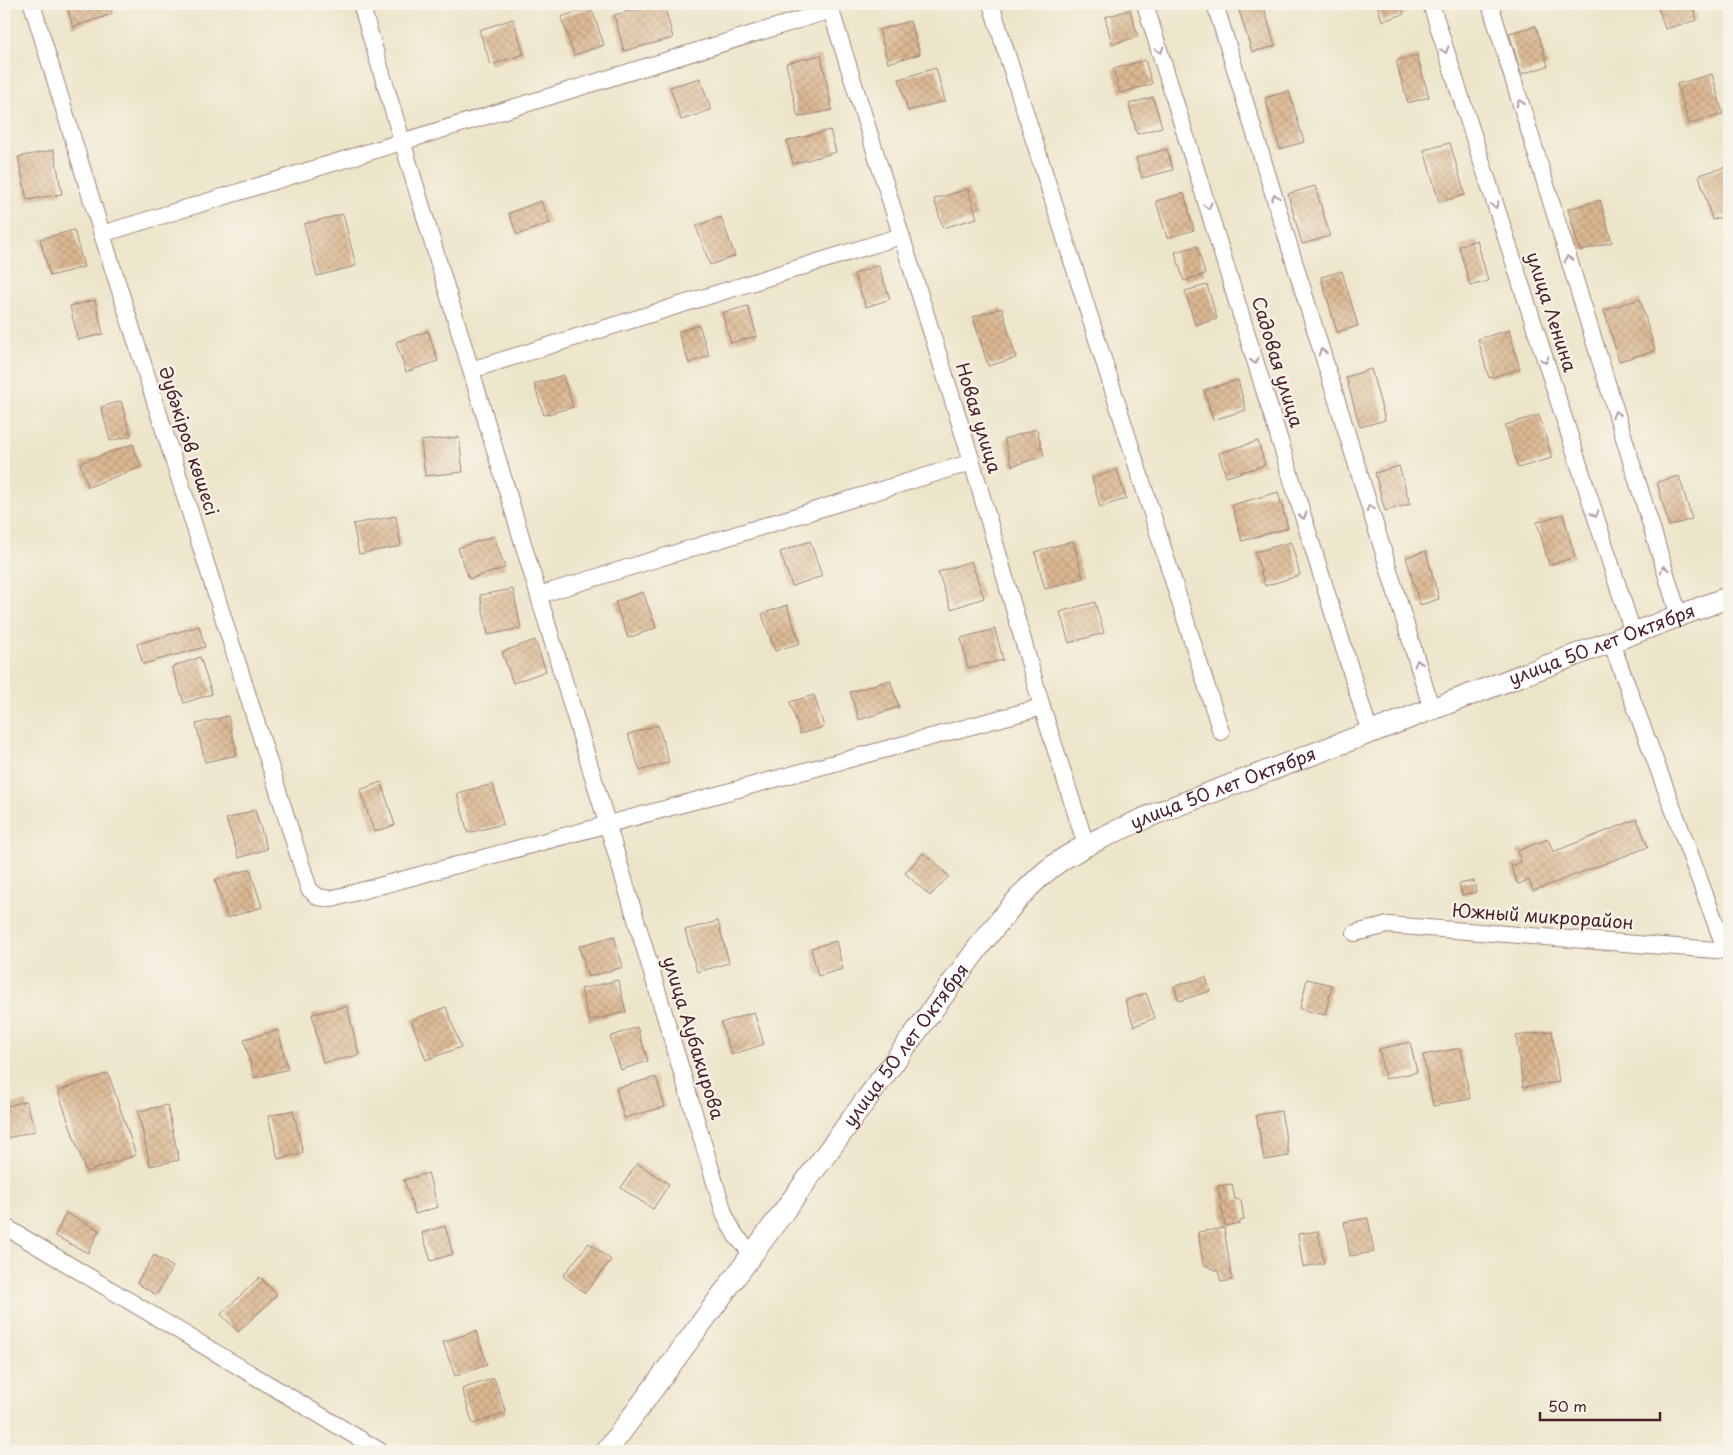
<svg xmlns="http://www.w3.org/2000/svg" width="1733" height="1455" viewBox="0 0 1733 1455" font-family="'Playpen Sans',sans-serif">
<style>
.building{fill:url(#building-cross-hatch)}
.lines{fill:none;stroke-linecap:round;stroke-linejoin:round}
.minor-casing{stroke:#9c827a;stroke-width:18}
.major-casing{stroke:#9c827a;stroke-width:23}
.minor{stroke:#fff;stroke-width:16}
.major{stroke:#fff;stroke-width:21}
.oneway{stroke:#ae9aa0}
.labels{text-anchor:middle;stroke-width:4.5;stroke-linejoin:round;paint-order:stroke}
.street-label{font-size:18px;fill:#4a1f2b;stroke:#f7f3e8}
</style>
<defs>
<pattern id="building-cross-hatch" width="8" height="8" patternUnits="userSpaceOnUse" patternTransform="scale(1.25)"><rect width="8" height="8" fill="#dbb892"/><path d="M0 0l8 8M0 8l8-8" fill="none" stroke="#bd9e7e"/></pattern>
</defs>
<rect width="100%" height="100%" fill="#f7f3e8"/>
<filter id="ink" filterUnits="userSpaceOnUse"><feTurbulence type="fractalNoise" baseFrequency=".02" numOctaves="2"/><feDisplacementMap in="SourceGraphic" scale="10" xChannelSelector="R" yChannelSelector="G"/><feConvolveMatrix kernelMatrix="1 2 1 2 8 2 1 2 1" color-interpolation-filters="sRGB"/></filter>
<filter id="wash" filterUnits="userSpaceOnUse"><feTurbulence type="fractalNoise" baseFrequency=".0096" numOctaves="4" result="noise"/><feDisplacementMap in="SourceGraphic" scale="20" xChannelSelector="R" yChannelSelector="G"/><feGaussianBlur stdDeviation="1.12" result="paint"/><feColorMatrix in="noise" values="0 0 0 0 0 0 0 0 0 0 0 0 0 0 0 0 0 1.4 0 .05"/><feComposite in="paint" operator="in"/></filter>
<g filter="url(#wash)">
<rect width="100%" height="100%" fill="#ede5ca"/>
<g id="blocks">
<!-- building -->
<g class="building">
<path d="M66 4H109L112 14 73 27Z"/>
<path d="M658 4H664L673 38 624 51 614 15Z"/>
<path d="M1249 4H1263L1275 46 1252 52 1238 7Z"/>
<path d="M1377 4H1401L1404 14 1382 21Z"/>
<path d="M1657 4H1692L1697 20 1665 29Z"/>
<path d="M591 7 604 45 574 55 561 17Z"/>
<path d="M1130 10 1138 37 1112 44 1105 17Z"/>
<path d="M513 19 524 54 491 65 479 30Z"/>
<path d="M910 21 920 54 888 63 879 30Z"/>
<path d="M1536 26 1548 66 1521 74 1509 33Z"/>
<path d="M821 55 832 110 798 117 786 63Z"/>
<path d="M1417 55 1429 97 1408 103 1396 61Z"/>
<path d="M1145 60 1152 84 1120 93 1113 69Z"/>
<path d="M936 68 945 101 908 111 899 79Z"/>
<path d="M1712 74 1723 114 1689 124 1677 84Z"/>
<path d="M700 78 711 110 681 120 670 87Z"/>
<path d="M1289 91 1304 142 1280 149 1265 98Z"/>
<path d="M1153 97 1162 127 1137 134 1129 104Z"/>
<path d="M830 130 836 152 793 164 787 141Z"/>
<path d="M1450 143 1465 195 1439 202 1424 150Z"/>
<path d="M1167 149 1173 170 1142 178 1136 158Z"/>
<path d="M54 150 62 194 27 200 18 157Z"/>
<path d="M1729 166V214L1712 220 1699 175Z"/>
<path d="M1315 186 1330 236 1302 244 1288 194Z"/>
<path d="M968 189 977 218 943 228 934 199Z"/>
<path d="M1184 193 1194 230 1167 238 1156 201Z"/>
<path d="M1600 200 1612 242 1580 251 1568 209Z"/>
<path d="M541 201 550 223 517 235 509 213Z"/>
<path d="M343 214 356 266 317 276 304 224Z"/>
<path d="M721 217 735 256 710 265 696 226Z"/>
<path d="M74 230 84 267 50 276 40 239Z"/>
<path d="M1477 240 1488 281 1470 286 1459 246Z"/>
<path d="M1197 246 1205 274 1184 281 1175 252Z"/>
<path d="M878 265 890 299 866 307 854 274Z"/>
<path d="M1342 271 1358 326 1337 332 1321 277Z"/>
<path d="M1207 285 1217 319 1195 325 1185 291Z"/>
<path d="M1640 299 1655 351 1619 361 1604 310Z"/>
<path d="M95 300 103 334 78 340 70 306Z"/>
<path d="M748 306 757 336 731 343 722 313Z"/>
<path d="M1002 308 1016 358 988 366 973 317Z"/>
<path d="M699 325 709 356 689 363 678 332Z"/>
<path d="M1509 330 1520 369 1489 378 1478 339Z"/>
<path d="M428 331 438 361 406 372 396 342Z"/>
<path d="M1371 369 1385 420 1360 427 1346 377Z"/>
<path d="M563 375 573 407 544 415 534 384Z"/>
<path d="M1238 380 1246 410 1213 420 1204 390Z"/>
<path d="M121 401 131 436 110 441 101 407Z"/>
<path d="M1539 415 1552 458 1518 468 1505 425Z"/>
<path d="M1037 429 1044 456 1012 466 1004 439Z"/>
<path d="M459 437 463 472 425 476 421 441Z"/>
<path d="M1258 441 1265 465 1226 477 1219 453Z"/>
<path d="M133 444 141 467 88 487 80 463Z"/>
<path d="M1399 466 1410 504 1385 511 1375 473Z"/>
<path d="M1117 470 1126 499 1100 507 1092 478Z"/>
<path d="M1679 476 1692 519 1669 526 1657 482Z"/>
<path d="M1278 492 1288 528 1242 541 1232 505Z"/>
<path d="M1563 514 1575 557 1549 565 1537 522Z"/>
<path d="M396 516 401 546 359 554 353 524Z"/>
<path d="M494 536 505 568 469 579 458 548Z"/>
<path d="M810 541 822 576 792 586 780 552Z"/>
<path d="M1073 541 1083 578 1045 589 1035 552Z"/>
<path d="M1291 542 1300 575 1265 586 1255 552Z"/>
<path d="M1426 551 1439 599 1420 605 1406 557Z"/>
<path d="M971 561 984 598 951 609 938 572Z"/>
<path d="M513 589 521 628 488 635 480 595Z"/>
<path d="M643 592 656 628 628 638 615 602Z"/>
<path d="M1095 602 1104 633 1069 643 1060 612Z"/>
<path d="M787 605 800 643 775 651 762 614Z"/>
<path d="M199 626 205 647 143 664 137 644Z"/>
<path d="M995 629 1003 660 968 668 961 638Z"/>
<path d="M535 640 546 671 513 683 502 652Z"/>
<path d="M200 657 212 694 184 703 172 667Z"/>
<path d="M890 680 899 707 859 720 850 692Z"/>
<path d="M814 695 824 727 800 734 790 702Z"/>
<path d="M228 716 237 755 205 762 196 724Z"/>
<path d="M658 725 669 762 640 771 628 734Z"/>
<path d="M381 782 395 825 374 832 360 790Z"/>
<path d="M493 784 503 824 468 833 457 793Z"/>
<path d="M255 810 267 849 239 858 226 819Z"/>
<path d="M1637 819 1648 847 1533 891 1529 880 1518 884 1511 866 1521 862 1517 851 1548 839 1553 852Z"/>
<path d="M923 853 949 876 930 896 905 873Z"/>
<path d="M250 869 262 907 227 918 215 880Z"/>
<path d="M1474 881 1476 892 1462 895 1459 884Z"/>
<path d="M718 921 729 963 697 972 685 930Z"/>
<path d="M614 936 623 967 588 977 579 946Z"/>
<path d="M836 941 843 969 818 976 811 948Z"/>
<path d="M1206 977 1210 991 1179 1001 1174 986Z"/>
<path d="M1307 979 1332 985 1325 1015 1300 1009Z"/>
<path d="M618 980 626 1012 589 1021 581 989Z"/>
<path d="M1146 993 1155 1018 1134 1026 1125 1001Z"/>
<path d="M347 1006 359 1055 323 1063 312 1014Z"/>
<path d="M446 1007 461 1047 426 1060 411 1020Z"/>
<path d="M754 1012 764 1044 731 1055 721 1023Z"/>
<path d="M637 1027 648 1061 621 1070 610 1037Z"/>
<path d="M278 1030 288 1069 254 1078 244 1039Z"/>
<path d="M1552 1031 1559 1082 1523 1087 1516 1036Z"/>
<path d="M1410 1042 1417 1072 1385 1079 1379 1049Z"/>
<path d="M1461 1048 1470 1099 1433 1106 1423 1055Z"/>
<path d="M108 1073 136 1155 86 1172 58 1091Z"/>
<path d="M656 1077 665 1107 624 1118 616 1088Z"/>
<path d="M26 1101 35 1131 4 1139V1107Z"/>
<path d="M167 1105 179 1160 150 1166 138 1111Z"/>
<path d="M293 1110 303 1153 278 1159 268 1116Z"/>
<path d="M1281 1111 1289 1156 1264 1160 1256 1115Z"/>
<path d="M637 1163 669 1184 653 1209 621 1188Z"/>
<path d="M428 1173 438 1207 415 1214 404 1180Z"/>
<path d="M1232 1184 1235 1199 1241 1200 1244 1220 1240 1221V1223L1225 1226 1218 1186Z"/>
<path d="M66 1213 99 1230 88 1253 55 1236Z"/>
<path d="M1368 1218 1374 1252 1350 1256 1344 1222Z"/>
<path d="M445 1226 453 1254 431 1261 422 1233Z"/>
<path d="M1224 1228 1232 1280 1221 1282 1218 1271 1203 1264 1198 1232Z"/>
<path d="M1318 1231 1324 1263 1303 1267 1298 1234Z"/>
<path d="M589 1243 611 1260 585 1293 563 1276Z"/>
<path d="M154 1255 173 1267 156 1295 137 1283Z"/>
<path d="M260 1277 277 1295 238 1332 221 1314Z"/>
<path d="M476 1331 487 1365 455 1376 443 1342Z"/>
<path d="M494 1378 506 1413 473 1424 462 1389Z"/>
</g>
</g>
</g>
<g filter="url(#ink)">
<use href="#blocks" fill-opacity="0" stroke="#9c827a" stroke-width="1"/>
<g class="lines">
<!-- minor casing -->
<g class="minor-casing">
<g id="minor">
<path d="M32 4 102 234 309 889 318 897 331 899 1042 707"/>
<path d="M361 4 725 1216 736 1236 753 1255"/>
<path d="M829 4 972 462 1042 707 1086 845"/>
<path d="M991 4 1221 732"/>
<path d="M1145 4 1370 733"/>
<path d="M1215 4 1432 710"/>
<path d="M1431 4 1633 633"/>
<path d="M1490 4 1679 616"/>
<path d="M102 234 831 10"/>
<path d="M471 370 901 236"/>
<path d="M539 595 972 462"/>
<path d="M1611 642 1726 951"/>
<path d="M1355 933 1388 925 1729 951"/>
<path d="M4 1226 380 1451"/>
</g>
</g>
<!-- major casing -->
<g class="major-casing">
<g id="major">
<path id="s1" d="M607 1451 978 948C1002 918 1026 885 1057 863 1088 842 1123 828 1157 813L1729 597"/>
</g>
</g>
<!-- minor -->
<use href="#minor" class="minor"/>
<!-- major -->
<use href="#major" class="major"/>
</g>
<!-- one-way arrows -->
<defs><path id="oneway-chevron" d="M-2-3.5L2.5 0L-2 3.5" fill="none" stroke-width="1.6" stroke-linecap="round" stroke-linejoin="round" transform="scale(1.25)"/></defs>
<g class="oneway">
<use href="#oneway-chevron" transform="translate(1160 50) rotate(73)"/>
<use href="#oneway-chevron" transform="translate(1445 50) rotate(72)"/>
<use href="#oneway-chevron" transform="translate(1520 103) rotate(-107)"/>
<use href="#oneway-chevron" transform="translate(1275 197) rotate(-107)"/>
<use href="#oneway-chevron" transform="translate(1495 205) rotate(72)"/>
<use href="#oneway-chevron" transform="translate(1208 206) rotate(73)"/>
<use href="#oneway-chevron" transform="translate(1568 259) rotate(-107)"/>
<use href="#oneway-chevron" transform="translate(1322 352) rotate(-107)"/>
<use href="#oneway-chevron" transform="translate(1545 360) rotate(72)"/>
<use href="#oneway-chevron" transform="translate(1255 361) rotate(73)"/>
<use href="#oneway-chevron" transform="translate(1616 414) rotate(-107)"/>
<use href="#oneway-chevron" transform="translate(1370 508) rotate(-107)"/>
<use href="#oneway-chevron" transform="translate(1595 514) rotate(72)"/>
<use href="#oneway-chevron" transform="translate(1303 516) rotate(73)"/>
<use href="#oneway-chevron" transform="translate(1664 569) rotate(-107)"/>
<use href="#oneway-chevron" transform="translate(1418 663) rotate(-107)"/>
</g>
</g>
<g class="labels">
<!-- street labels -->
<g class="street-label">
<text transform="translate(1551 312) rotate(72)" y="6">улица Ленина</text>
<text transform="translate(1277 362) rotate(73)" y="6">Садовая улица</text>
<text transform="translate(978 418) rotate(73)" y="6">Новая улица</text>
<text transform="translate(188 441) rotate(72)" y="6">Әубәкіров көшесі</text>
<text dy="6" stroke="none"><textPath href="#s1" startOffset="1329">улица 50 лет Октября</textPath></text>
<text dy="6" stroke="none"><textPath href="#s1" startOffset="924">улица 50 лет Октября</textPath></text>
<text transform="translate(1543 917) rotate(4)" y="6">Южный микрорайон</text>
<text transform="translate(693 1038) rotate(73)" y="6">улица Аубакирова</text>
<text dy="6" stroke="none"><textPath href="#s1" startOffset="504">улица 50 лет Октября</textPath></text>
</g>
</g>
<!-- margin -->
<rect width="1733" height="1455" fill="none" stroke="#f7f3e8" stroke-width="20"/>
<!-- scale -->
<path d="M1540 1412v8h120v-8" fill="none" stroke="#4a1f2b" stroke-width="2.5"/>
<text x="1548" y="1412" font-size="15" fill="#4a1f2b" stroke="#f7f3e8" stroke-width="4" paint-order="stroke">50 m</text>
</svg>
